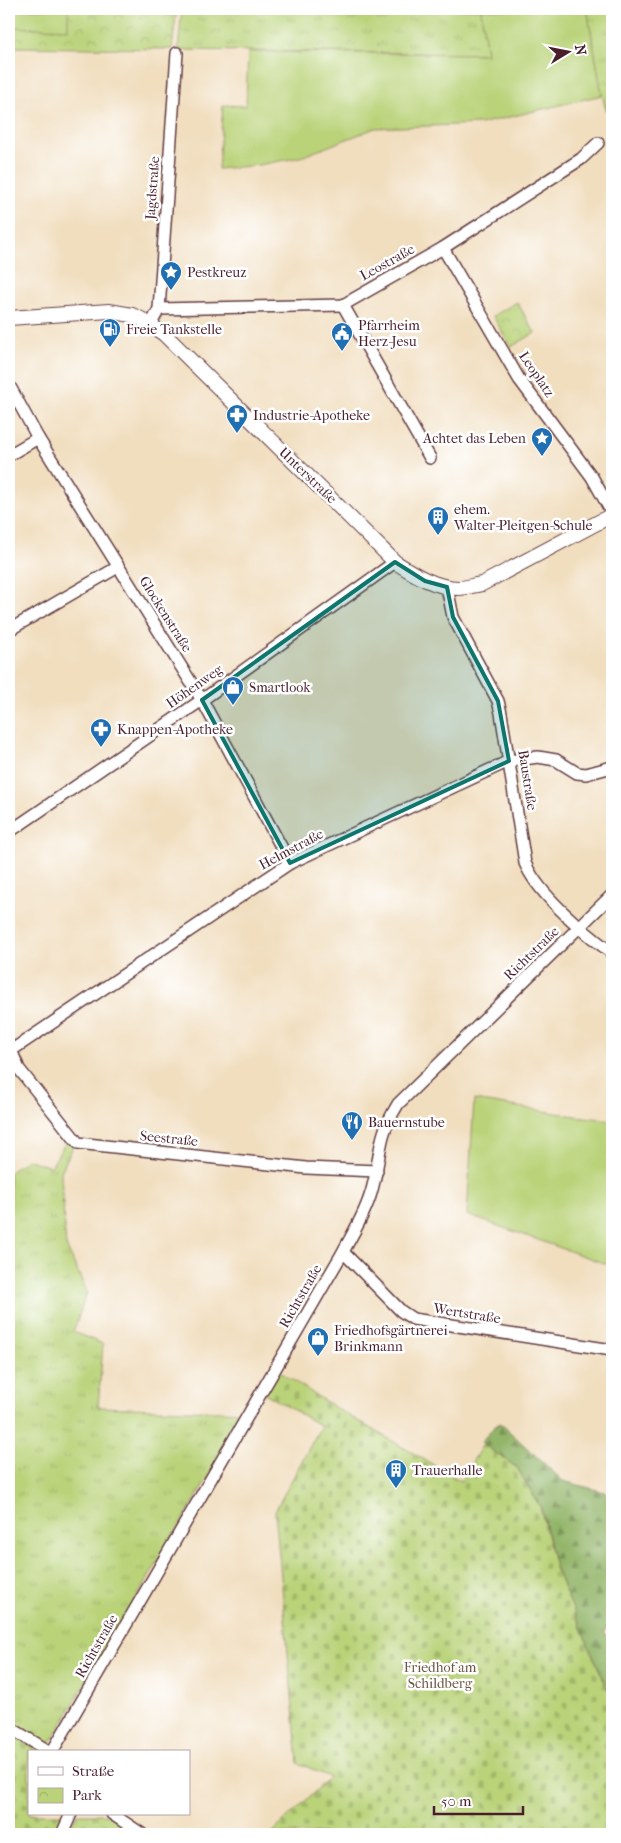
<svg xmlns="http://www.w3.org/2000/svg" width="621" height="1843" viewBox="0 0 621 1843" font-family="'IM FELL French Canon',serif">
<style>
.grass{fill:url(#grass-tufts);stroke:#827952}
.forest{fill:url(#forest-firs);stroke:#6e6a4a}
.cemetery{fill:url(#cemetery-stones);stroke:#827952}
.park{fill:url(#park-crowns);stroke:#827952}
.garden{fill:#bad379;stroke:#827952}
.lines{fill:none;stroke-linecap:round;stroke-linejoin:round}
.minor-casing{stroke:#633c41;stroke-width:14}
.tertiary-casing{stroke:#633c41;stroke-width:16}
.minor{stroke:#fff;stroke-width:11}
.tertiary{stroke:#fff;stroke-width:14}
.marked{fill:#0f766e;fill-opacity:0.2;stroke:#0f766e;stroke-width:4;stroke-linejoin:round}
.labels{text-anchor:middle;stroke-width:5;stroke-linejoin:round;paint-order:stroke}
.street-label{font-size:14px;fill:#4a1f2b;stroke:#fff}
.poi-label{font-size:14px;fill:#4a1f2b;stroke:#fff;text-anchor:start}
.park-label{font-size:14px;fill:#6c5542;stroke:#fff}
</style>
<defs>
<pattern id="grass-tufts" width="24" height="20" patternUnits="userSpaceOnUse" patternTransform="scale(1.25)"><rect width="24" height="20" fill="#bad379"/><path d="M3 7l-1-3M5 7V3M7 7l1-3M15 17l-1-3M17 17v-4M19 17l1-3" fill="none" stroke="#a1b569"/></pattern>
<pattern id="forest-firs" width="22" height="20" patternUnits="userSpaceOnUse" patternTransform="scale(1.25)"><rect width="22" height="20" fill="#93b569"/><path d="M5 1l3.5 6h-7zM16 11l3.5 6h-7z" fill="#7a9357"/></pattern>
<pattern id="cemetery-stones" width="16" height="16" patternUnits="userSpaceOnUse" patternTransform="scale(1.25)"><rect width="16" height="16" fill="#bad379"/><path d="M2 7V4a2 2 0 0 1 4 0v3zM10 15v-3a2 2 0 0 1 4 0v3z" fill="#a1b569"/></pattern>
<pattern id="park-crowns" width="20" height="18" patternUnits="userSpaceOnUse" patternTransform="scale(1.25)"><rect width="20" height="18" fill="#bad379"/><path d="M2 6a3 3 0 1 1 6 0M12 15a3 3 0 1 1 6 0" fill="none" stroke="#a1b569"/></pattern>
</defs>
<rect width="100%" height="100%" fill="#fff"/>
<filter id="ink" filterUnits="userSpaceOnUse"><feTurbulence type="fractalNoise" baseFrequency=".02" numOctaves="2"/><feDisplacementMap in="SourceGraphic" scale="10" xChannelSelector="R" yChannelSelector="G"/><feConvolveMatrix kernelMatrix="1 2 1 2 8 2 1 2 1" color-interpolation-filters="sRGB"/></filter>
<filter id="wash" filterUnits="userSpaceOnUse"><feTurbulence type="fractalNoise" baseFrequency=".0096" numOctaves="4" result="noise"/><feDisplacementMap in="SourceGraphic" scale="20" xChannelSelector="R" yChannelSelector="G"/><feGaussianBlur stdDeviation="1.12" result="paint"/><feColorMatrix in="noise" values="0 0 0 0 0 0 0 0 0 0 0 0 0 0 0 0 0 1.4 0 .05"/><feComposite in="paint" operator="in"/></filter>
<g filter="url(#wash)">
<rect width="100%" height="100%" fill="#f1debf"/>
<!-- grass -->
<g class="grass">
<path d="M182 9H481L487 54 178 50Z"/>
<path d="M587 9H612V131L602 95Z"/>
<path d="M67 1140 75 1142 61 1172 64 1223 66 1246 87 1292 73 1332 103 1344 98 1407 247 1412 45 1752H38L9 1728V1173L27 1159 51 1167Z"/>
</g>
<!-- forest -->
<path class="forest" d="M500 1423 563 1481 612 1494V1620L604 1632 612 1645V1696L606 1686 555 1567 541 1507 517 1468 481 1442 493 1428Z"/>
<!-- cemetery -->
<g class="cemetery">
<path d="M274 1368 334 1407 461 1481 483 1444 517 1468 540 1507 555 1568 606 1686 612 1696V1834H271L330 1777 298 1763 275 1511 321 1426 261 1391Z"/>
<path d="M9 1728 38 1752H29V1814H73L62 1834H9Z"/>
<path d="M77 1814H111L140 1834H67Z"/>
</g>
<!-- park -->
<g class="park">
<path d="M9 9H177L172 49 9 47Z"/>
<path d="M517 302 535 333 511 347 493 316Z"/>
</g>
<!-- garden -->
<g class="garden">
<path d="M9 9H68V29L9 27Z"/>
<path d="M481 9H587L602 95 480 124 375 128 301 157 259 165 218 169 223 105 246 106 248 52 487 54Z"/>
<path d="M474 1100 575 1116 612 1120V1266L467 1215Z"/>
</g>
</g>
<g filter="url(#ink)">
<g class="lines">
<!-- minor casing -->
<g class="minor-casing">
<g id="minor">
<path d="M443 248 519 379 592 477 612 513"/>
<path d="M343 305 430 458"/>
<path d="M159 309 343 305 443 248 581 159 598 143"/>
<path d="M151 324 159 309 177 53"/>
<path d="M9 385 38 438 202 700 290 863"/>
<path d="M9 455 38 438"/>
<path d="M447 587 453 617 498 701 501 713 525 863C539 896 584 932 612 953"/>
<path d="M9 630 118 567"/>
<path d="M9 832 202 700 395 562"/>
<path d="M9 1045 19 1069 78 1143 306 1168 377 1171"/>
<path d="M12 1050 290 863 509 761 538 757 556 760 577 773 586 774 612 767"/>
<path d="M343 1252 401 1311 413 1319 612 1350"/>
<path d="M9 1727 50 1752"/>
<path d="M52 1752 343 1252C353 1233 365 1214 371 1193 377 1174 378 1155 383 1136 386 1124 392 1114 398 1104L612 895"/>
<path d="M112 1814 142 1834"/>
<path d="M62 1834 71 1814"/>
</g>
</g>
<!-- tertiary casing -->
<g class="tertiary-casing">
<path id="tertiary" d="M9 318 109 311 132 315 141 319 164 334 395 562C414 574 435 588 459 588 466 588 474 585 482 584L612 515"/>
</g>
<!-- minor -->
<use href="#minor" class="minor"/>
<!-- tertiary -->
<use href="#tertiary" class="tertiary"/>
</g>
</g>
<!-- marked area -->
<path class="marked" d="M395 562 425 581 447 587 453 617 498 701 509 761 290 863 202 700Z"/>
<!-- icons -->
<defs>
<g id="sight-pin" transform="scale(1.125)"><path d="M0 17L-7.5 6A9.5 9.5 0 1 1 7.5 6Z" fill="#1f6fb2" stroke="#fff"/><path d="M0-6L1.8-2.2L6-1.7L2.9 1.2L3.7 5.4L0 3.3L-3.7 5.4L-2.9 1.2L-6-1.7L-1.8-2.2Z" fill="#fff"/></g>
<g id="fuel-pin" transform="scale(1.125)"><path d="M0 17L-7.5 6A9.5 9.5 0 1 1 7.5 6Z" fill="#1f6fb2" stroke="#fff"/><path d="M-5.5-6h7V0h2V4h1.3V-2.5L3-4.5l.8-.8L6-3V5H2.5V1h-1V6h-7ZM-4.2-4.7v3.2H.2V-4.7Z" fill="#fff"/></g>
<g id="civic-pin" transform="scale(1.125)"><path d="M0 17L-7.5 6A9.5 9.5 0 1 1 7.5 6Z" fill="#1f6fb2" stroke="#fff"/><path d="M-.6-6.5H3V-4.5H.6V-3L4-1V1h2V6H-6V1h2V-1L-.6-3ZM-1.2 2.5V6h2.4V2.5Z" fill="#fff"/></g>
<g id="pharmacy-pin" transform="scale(1.125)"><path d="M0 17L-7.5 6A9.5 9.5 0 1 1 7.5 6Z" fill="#1f6fb2" stroke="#fff"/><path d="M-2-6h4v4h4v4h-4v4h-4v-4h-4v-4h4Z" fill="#fff"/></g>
<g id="building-pin" transform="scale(1.125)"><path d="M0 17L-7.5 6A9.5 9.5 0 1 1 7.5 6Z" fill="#1f6fb2" stroke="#fff"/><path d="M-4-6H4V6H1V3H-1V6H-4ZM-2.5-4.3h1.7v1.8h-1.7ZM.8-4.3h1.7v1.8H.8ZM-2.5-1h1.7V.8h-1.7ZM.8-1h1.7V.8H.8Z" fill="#fff"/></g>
<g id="shop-pin" transform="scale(1.125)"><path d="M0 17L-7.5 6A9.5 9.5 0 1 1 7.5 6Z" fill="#1f6fb2" stroke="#fff"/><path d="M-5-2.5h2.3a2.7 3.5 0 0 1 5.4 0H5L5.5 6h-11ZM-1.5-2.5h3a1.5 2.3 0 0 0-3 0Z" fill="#fff"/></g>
<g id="restaurant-pin" transform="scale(1.125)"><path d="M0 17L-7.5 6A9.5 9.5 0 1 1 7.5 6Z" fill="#1f6fb2" stroke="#fff"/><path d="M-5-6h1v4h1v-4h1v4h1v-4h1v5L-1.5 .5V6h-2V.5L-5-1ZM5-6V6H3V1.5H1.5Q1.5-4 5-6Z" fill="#fff"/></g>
</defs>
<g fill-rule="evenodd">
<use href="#sight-pin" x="171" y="272"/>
<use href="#fuel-pin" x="110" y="329"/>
<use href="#civic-pin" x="342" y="333"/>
<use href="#pharmacy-pin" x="237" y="415"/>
<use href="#sight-pin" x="542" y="438"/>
<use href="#building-pin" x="438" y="517"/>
<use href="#shop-pin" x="233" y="687"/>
<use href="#pharmacy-pin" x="101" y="729"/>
<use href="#restaurant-pin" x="352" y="1122"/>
<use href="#shop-pin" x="318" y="1338"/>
<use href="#building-pin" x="396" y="1470"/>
</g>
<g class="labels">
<!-- street labels -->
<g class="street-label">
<text transform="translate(152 188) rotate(-86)" y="5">Jagdstraße</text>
<text transform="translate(387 262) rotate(-29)" y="5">Leostraße</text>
<text transform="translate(537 374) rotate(56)" y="5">Leoplatz</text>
<text transform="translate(308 475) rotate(44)" y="5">Unterstraße</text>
<text transform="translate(166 614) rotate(58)" y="5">Glockenstraße</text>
<text transform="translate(194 686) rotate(-35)" y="5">Höhenweg</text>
<text transform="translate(528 780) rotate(81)" y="5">Baustraße</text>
<text transform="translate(291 849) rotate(-28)" y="5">Helmstraße</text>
<text transform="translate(531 953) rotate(-44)" y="5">Richtstraße</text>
<text transform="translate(169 1138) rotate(6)" y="5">Seestraße</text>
<text transform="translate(300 1296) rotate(-60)" y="5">Richtstraße</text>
<text transform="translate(467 1313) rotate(9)" y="5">Wertstraße</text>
<text transform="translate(96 1646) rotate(-60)" y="5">Richtstraße</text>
</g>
<!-- poi labels -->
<g class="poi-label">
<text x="187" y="277">Pestkreuz</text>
<text x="358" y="330">Pfarrheim<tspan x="358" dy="16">Herz-Jesu</tspan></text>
<text x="126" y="334">Freie Tankstelle</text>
<text x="253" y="420">Industrie-Apotheke</text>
<text x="526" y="443" text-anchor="end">Achtet das Leben</text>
<text x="454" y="514">ehem.<tspan x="454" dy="16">Walter-Pleitgen-Schule</tspan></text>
<text x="249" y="692">Smartlook</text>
<text x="117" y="734">Knappen-Apotheke</text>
<text x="368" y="1127">Bauernstube</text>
<text x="334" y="1335">Friedhofsgärtnerei<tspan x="334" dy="16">Brinkmann</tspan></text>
<text x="412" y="1475">Trauerhalle</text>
</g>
<!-- park labels -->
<g class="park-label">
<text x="440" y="1672">Friedhof am<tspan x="440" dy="16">Schildberg</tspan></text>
</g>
</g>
<!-- margin -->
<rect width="621" height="1843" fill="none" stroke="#fff" stroke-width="30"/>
<!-- legend -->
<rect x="28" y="1750" width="162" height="65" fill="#ffffff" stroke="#b7a5aa"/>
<rect x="38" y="1767" width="25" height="8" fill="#ffffff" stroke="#b7a5aa"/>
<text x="72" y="1776" font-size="15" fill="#4a1f2b">Straße</text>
<rect x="38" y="1788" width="25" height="15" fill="url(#park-crowns)" stroke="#b7a5aa"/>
<text x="72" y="1800" font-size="15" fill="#4a1f2b">Park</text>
<!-- north arrow -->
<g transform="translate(568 52) rotate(80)" stroke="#ffffff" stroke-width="4" paint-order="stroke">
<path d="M0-4L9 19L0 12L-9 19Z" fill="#4a1f2b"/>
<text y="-8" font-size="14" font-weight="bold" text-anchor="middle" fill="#4a1f2b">N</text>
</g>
<!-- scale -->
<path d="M434 1806v8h89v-8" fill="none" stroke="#4a1f2b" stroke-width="2.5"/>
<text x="441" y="1806" font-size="15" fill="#4a1f2b" stroke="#ffffff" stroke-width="4" paint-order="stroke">50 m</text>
</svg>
